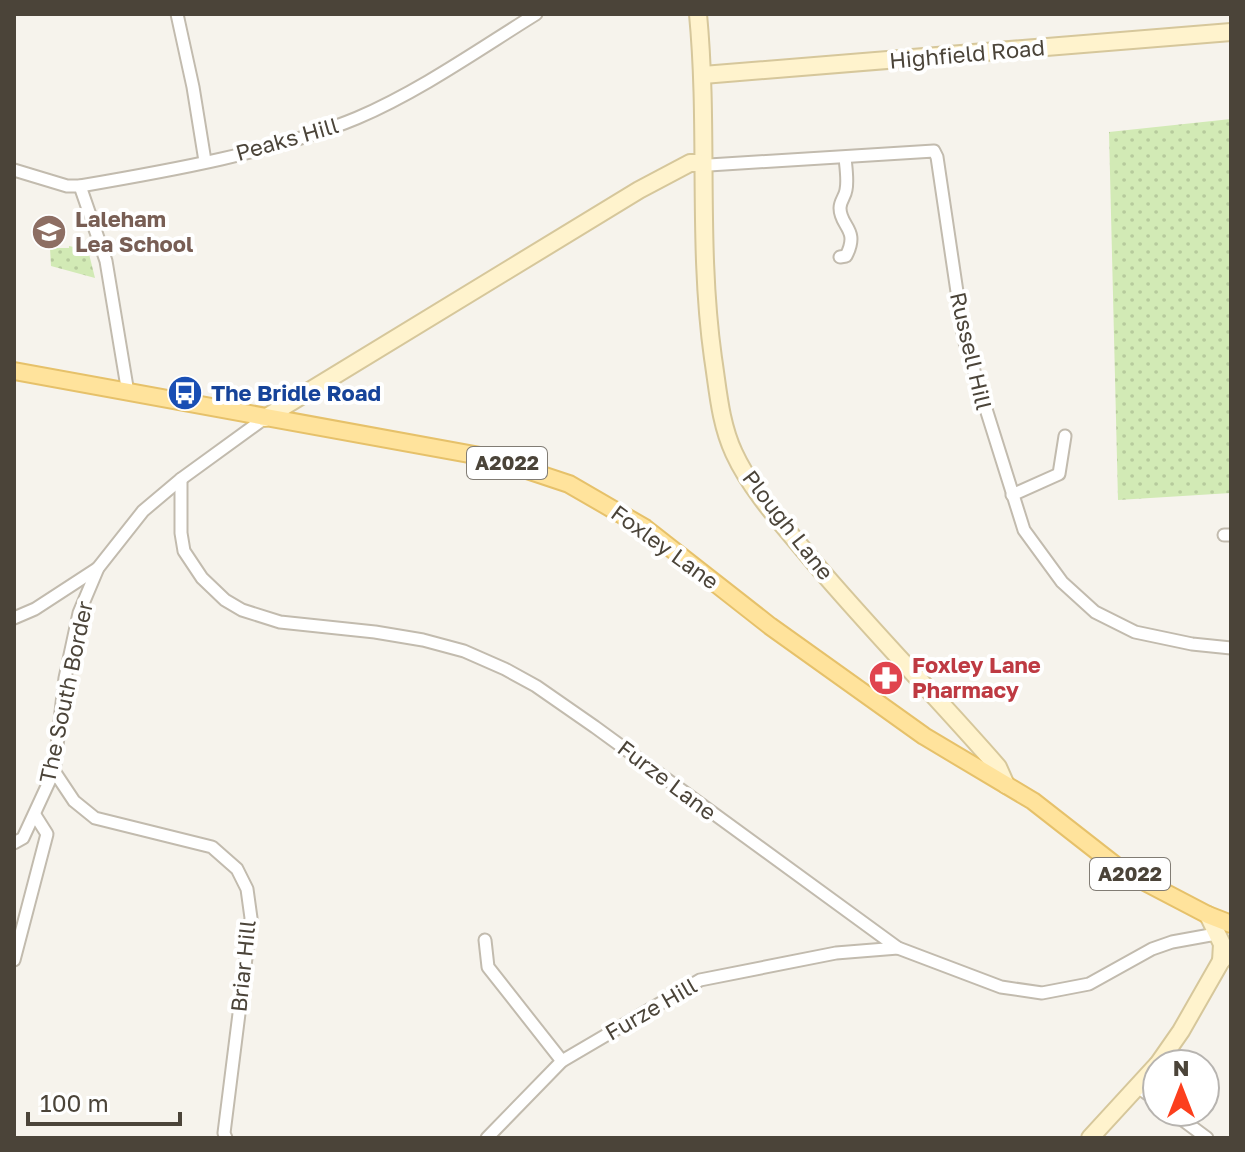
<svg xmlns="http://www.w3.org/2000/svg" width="1245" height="1152" viewBox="0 0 1245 1152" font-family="'Golos Text',sans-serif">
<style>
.green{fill:url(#green-dots)}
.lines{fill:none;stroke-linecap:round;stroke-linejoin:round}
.street-casing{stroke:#c2bbae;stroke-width:15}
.secondary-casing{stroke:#d6c79b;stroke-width:20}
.primary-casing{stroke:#e6c16a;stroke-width:20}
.street{stroke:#fff;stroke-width:11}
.secondary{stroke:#fff3cd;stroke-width:16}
.primary{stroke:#ffe39c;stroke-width:16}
.labels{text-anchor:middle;stroke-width:8;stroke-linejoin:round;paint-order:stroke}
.shield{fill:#fff;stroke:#817c74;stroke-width:2}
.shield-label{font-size:20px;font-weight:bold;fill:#4b4439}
.street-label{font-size:22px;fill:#4b4439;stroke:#fff}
.education-label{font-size:22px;font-weight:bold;fill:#785e54;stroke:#fff;text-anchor:start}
.transit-label{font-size:22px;font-weight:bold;fill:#164399;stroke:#fff;text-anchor:start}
.health-label{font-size:22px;font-weight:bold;fill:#be3a42;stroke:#fff;text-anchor:start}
</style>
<defs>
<pattern id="green-dots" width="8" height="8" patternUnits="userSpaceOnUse" patternTransform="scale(2)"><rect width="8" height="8" fill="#d2eab5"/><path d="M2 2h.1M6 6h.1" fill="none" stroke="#b6ca9c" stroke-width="1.8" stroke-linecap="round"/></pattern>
</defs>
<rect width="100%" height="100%" fill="#f6f3ec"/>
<!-- green -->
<g class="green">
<path d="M1231 119V493L1118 500 1109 132Z"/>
<path d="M69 246 88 250 95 278 51 266 50 248H69Z"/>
</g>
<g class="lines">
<!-- street casing -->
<g class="street-casing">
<g id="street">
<path d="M177 14 193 87 205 161"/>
<path d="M701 163 709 165 934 151 937 157 964 339 1024 530 1062 582 1095 612 1135 632 1192 644 1231 648"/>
<path d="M14 170 67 186H80C168 171 275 152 357 118 420 91 478 50 536 14"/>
<path d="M80 186 106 261 128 393"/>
<path d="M840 257 846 256C860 229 840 227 840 208 840 201 845 197 846 190 848 181 846 168 845 158"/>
<path d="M181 479V533L184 551 202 578 225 600 242 610 280 622 375 632 423 640 464 651 505 669 536 686 595 727 898 948 1001 987 1042 993 1089 984 1152 949 1172 942 1216 934"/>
<path d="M1012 495 1059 474 1065 436"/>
<path d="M1224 535H1231"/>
<path d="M14 618 35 609 98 568"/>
<path d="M54 771 74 801 95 818 212 847 237 869 247 889 251 918 224 1133 226 1138"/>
<path d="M14 843 23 838 54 771 65 678 79 613 98 568 143 511 181 479 265 418"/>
<path d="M485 940 488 967 562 1061"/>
<path d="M14 960 47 834 35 815"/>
<path d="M1138 1087 1157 1101"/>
<path d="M1172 1112 1207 1138"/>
<path d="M487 1138 562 1061 700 980 836 953 898 948"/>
</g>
</g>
<!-- secondary casing -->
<g class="secondary-casing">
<g id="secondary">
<path d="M698 14C709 129 697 244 713 358 718 390 720 423 734 453 752 492 784 526 812 560 872 631 937 697 998 767L1006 785"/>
<path d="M703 75 1231 32"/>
<path d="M265 418 639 190 690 163H701"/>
<path d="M1208 915 1222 944 1221 961"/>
<path d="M1158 1064 1181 1031 1221 961 1231 950"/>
<path d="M1090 1138 1157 1065"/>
</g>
</g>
<!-- primary casing -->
<g class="primary-casing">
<path id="primary" d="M14 371 491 458 569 484 645 528 770 626 924 736 1033 801 1120 869 1208 915 1231 924"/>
</g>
<!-- street -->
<use href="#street" class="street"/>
<!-- secondary -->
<use href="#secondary" class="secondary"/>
<!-- primary -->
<use href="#primary" class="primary"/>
</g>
<!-- icons -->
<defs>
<g id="school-disc" transform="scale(1.8)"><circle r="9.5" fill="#8d6e63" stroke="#fff"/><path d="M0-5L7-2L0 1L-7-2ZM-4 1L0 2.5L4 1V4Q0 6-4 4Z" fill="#fff"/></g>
<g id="bus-disc" transform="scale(1.8)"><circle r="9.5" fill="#1a4fb4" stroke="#fff"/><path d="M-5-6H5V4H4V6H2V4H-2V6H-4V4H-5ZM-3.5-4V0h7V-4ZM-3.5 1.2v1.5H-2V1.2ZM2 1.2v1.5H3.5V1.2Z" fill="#fff"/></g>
<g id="pharmacy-disc" transform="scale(1.8)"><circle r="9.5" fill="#e0444e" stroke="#fff"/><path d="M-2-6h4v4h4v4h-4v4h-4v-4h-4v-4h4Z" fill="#fff"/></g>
</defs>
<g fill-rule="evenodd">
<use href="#school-disc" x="49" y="232"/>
<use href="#bus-disc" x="185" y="393"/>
<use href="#pharmacy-disc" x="886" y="678"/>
</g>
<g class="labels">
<!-- shield labels -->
<g class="shield">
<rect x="467" y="447" width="80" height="32" rx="6"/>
<rect x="1090" y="858" width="80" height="32" rx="6"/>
</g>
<g class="shield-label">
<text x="507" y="470">A2022</text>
<text x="1130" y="881">A2022</text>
</g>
<!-- street labels -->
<g class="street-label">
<text transform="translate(967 54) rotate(-5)" y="8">Highfield Road</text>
<text transform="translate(287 139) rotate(-16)" y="8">Peaks Hill</text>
<text transform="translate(971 351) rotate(77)" y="8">Russell Hill</text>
<text transform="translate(788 525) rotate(52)" y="8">Plough Lane</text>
<text transform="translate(665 547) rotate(36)" y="8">Foxley Lane</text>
<text transform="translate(66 692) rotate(-78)" y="8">The South Border</text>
<text transform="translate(667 780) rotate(37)" y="8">Furze Lane</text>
<text transform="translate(243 966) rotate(-84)" y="8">Briar Hill</text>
<text transform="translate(651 1009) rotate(-30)" y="8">Furze Hill</text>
</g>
<!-- education labels -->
<g class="education-label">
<text x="75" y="227">Laleham<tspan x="75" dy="25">Lea School</tspan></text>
</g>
<!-- transit labels -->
<g class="transit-label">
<text x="211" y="401">The Bridle Road</text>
</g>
<!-- health labels -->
<g class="health-label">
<text x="912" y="673">Foxley Lane<tspan x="912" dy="25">Pharmacy</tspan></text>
</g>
</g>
<!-- border -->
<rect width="1245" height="1152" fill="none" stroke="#4b4439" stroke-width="32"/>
<!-- north arrow -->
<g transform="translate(1181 1088)"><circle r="38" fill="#ffffff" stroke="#b7b4b0" stroke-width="2"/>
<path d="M0-6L14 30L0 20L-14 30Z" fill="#fc3f1d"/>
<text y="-12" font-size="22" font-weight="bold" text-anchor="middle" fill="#4b4439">N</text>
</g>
<!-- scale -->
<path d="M28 1112v12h152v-12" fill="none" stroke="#4b4439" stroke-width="4"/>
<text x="40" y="1112" font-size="24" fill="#4b4439" stroke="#ffffff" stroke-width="6" paint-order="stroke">100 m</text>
</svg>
